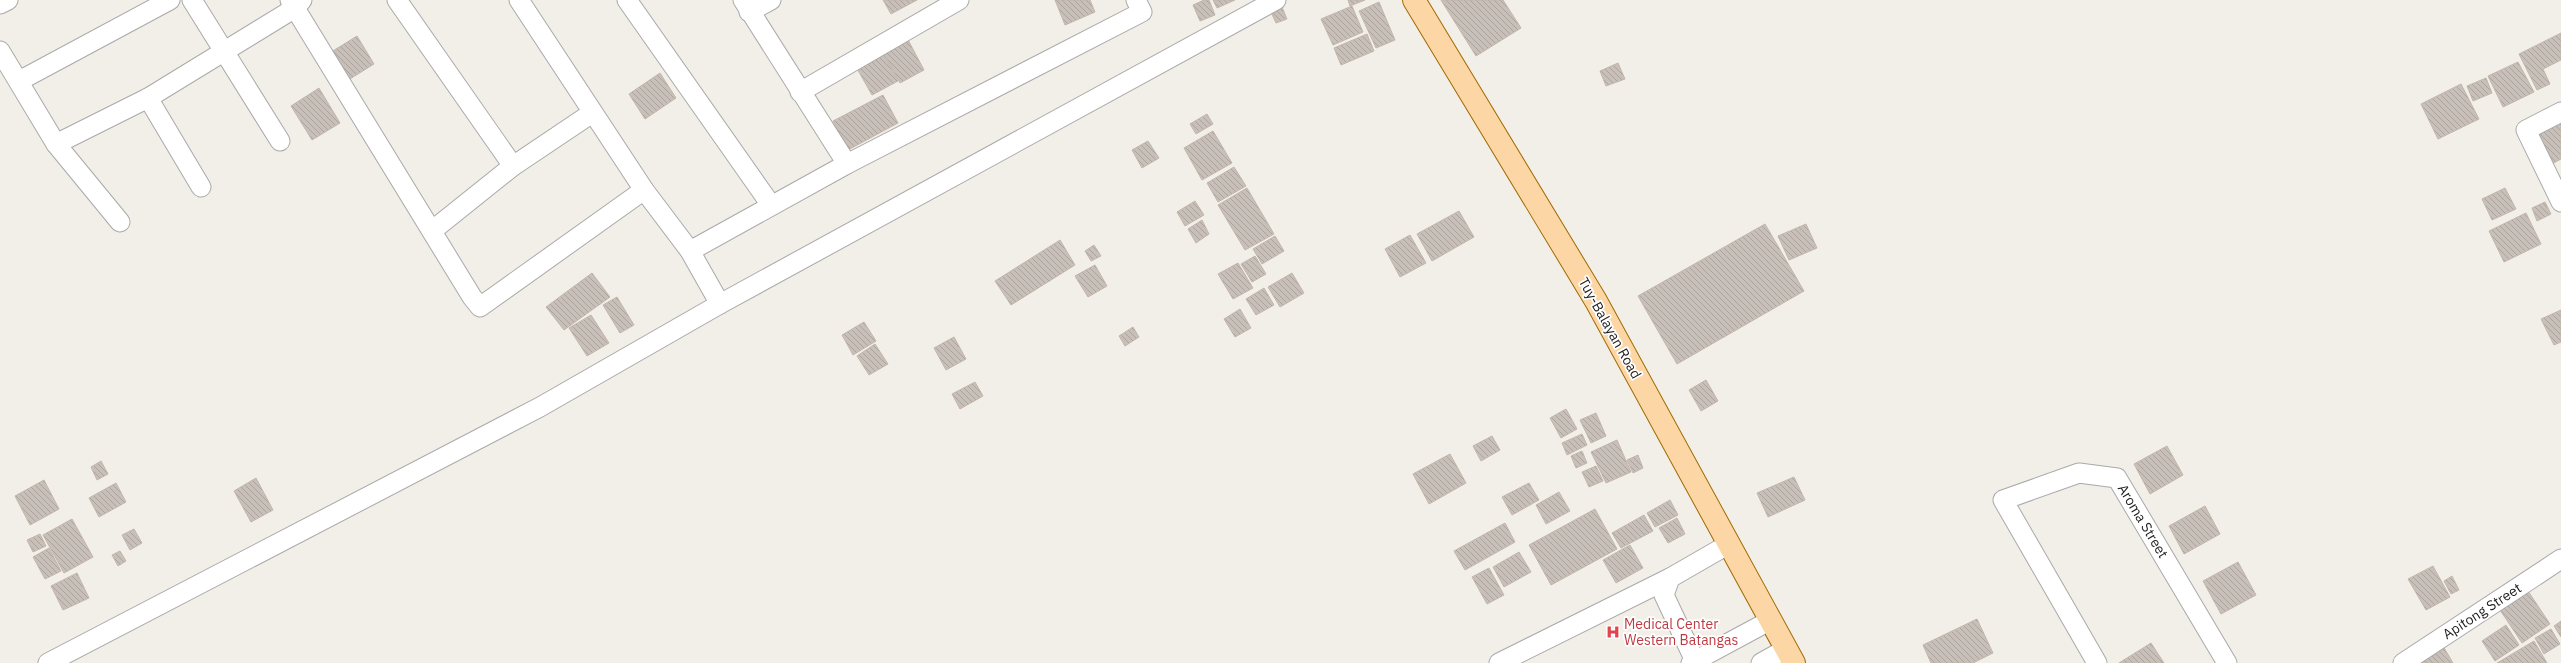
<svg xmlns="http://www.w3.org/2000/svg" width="2561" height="663" viewBox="0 0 2561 663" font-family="'IBM Plex Sans',sans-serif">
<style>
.building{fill:url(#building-back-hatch);stroke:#c4b6ab}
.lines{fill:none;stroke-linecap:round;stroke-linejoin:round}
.minor-casing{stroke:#a9a9a9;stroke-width:21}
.major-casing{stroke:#a06b00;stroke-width:24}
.minor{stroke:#fff;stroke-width:19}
.major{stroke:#fcd6a4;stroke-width:22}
.labels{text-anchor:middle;stroke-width:3.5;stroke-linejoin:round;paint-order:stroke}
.street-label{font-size:14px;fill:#222;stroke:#fff}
.health-label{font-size:14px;fill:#be3a42;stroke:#fff;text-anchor:start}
</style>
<defs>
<pattern id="building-back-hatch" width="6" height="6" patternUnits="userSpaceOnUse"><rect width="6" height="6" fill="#c7bfb8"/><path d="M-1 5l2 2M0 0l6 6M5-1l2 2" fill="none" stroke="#aba49e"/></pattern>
</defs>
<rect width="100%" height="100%" fill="#f2efe9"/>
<!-- building -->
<g class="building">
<path d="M883 0H917L891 14Z"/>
<path d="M1055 0H1090L1095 12 1065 25Z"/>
<path d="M1204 0H1209L1215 15 1200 21 1193 5Z"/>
<path d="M1213 0H1235L1217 8Z"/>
<path d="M1348 0H1365L1350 6Z"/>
<path d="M1441 0H1503L1521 28 1476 56Z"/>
<path d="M1379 2 1395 40 1376 48 1359 11Z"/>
<path d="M1352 6 1363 32 1333 45 1321 19Z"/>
<path d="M1282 7 1287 19 1276 23 1271 12Z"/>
<path d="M2561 33V60L2543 69 2550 84 2537 90 2519 54Z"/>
<path d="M1367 34 1374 51 1341 65 1334 48Z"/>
<path d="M357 36 374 64 345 82 328 54Z"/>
<path d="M906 36 924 70 900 83 881 48Z"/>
<path d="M882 51 898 81 872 95 855 65Z"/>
<path d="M2518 62 2534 92 2503 107 2488 76Z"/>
<path d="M1618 63 1625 79 1606 86 1600 71Z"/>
<path d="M660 73 676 98 645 119 629 94Z"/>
<path d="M2486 78 2492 93 2473 101 2467 86Z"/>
<path d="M2461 84 2479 119 2438 139 2421 104Z"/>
<path d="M319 88 340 123 312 140 291 106Z"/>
<path d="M883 95 898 123 848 150 833 121Z"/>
<path d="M1207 114 1213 124 1196 134 1190 124Z"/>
<path d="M2561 120V159L2550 165 2535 133Z"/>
<path d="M1213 131 1232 163 1202 180 1184 148Z"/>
<path d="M1148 141 1159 158 1142 168 1132 150Z"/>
<path d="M1234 167 1246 186 1218 202 1207 183Z"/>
<path d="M1247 188 1274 234 1245 250 1218 205Z"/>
<path d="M2505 188 2516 209 2492 220 2482 199Z"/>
<path d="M1195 201 1204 215 1185 226 1177 212Z"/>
<path d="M2545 202 2551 214 2537 221 2532 208Z"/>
<path d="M1459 211 1474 237 1432 261 1417 234Z"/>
<path d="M2526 213 2541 244 2504 262 2489 231Z"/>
<path d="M1202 220 1209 234 1196 243 1188 229Z"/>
<path d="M1765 224 1804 291 1677 364 1638 296Z"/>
<path d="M1806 224 1817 248 1789 260 1778 236Z"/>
<path d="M1410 235 1426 263 1400 277 1385 249Z"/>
<path d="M1275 236 1284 251 1262 264 1253 249Z"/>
<path d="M1060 240 1075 265 1011 305 995 281Z"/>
<path d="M1094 245 1101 256 1091 261 1085 251Z"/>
<path d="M1255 256 1266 274 1252 282 1241 264Z"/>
<path d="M1238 263 1253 288 1233 299 1218 274Z"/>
<path d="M1095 265 1107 286 1088 297 1075 276Z"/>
<path d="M592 273 610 297 564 330 546 307Z"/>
<path d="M1292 273 1304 293 1280 307 1268 287Z"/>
<path d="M1264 288 1274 305 1256 315 1246 299Z"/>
<path d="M617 297 634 325 620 333 603 305Z"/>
<path d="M1240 309 1251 328 1235 337 1224 319Z"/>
<path d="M2561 310V342L2554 345 2541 319Z"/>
<path d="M591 315 609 343 587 356 569 328Z"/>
<path d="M864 322 876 341 853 355 842 335Z"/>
<path d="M1133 327 1139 337 1125 346 1119 336Z"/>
<path d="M954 337 966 359 946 370 934 348Z"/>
<path d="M875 344 888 364 869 375 857 356Z"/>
<path d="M1706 380 1718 401 1701 411 1689 390Z"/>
<path d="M975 382 983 396 960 409 952 394Z"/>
<path d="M1566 409 1577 429 1561 438 1550 418Z"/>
<path d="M1596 413 1606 436 1591 443 1580 420Z"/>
<path d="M1582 434 1587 445 1567 455 1562 443Z"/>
<path d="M1492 436 1500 450 1481 461 1473 446Z"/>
<path d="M1617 440 1631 472 1606 483 1591 452Z"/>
<path d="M2167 446 2183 475 2150 494 2134 464Z"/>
<path d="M1582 451 1587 463 1576 468 1571 456Z"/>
<path d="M1450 454 1466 483 1429 504 1413 474Z"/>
<path d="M1638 455 1643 468 1633 473 1627 460Z"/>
<path d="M101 461 108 474 97 480 91 467Z"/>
<path d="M1596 466 1603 481 1589 487 1582 472Z"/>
<path d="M1794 477 1805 500 1768 517 1757 493Z"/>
<path d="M256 478 273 510 251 522 234 491Z"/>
<path d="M44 480 59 509 30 525 15 496Z"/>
<path d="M116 483 126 502 99 517 89 498Z"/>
<path d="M1529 483 1539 500 1512 515 1502 497Z"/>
<path d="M1559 492 1570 511 1546 524 1536 505Z"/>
<path d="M1670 500 1678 515 1655 527 1647 513Z"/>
<path d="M2205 506 2220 534 2184 554 2169 526Z"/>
<path d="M1595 509 1617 549 1551 585 1529 545Z"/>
<path d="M1644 515 1653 531 1621 548 1612 533Z"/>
<path d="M1677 518 1685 534 1668 543 1659 528Z"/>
<path d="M72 519 93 557 64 573 43 535Z"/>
<path d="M1505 523 1515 542 1465 570 1454 551Z"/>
<path d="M134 529 142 543 130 550 122 535Z"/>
<path d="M40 534 46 546 33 552 27 540Z"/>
<path d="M1630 545 1643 568 1616 583 1603 560Z"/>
<path d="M49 548 61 571 45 579 33 557Z"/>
<path d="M120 551 126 561 118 566 112 555Z"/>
<path d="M1519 552 1531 572 1504 587 1493 567Z"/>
<path d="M2238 562 2256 595 2221 614 2203 581Z"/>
<path d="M2433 566 2450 597 2426 610 2408 579Z"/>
<path d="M1489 568 1504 595 1487 604 1472 577Z"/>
<path d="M77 573 89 598 63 610 51 586Z"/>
<path d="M2452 576 2459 590 2451 594 2444 581Z"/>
<path d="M2528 591 2550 624 2522 643 2500 610Z"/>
<path d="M1977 619 1993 653 1973 663H1931L1923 645Z"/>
<path d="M2561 621V637L2554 626Z"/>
<path d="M2506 625 2519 645 2495 661 2482 641Z"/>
<path d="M2551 629 2560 644 2544 654 2535 638Z"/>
<path d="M2534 641 2547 663H2497Z"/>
<path d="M2151 643 2164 663H2119Z"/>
<path d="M2443 646 2453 663H2416Z"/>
</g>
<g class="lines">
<!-- minor casing -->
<g class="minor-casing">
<g id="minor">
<path d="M192 0 280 141"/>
<path d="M290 0 472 297 480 307 644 190"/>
<path d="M397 0 513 166"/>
<path d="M519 0 644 190 690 251 720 304"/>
<path d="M627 0 771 205"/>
<path d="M743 0 847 164"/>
<path d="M0 4 8 0"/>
<path d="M749 12 771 0"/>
<path d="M0 51 56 144 120 222"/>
<path d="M19 81 170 0"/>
<path d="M800 92 959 0"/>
<path d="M148 98 201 187"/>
<path d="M2561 112 2526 130 2561 202"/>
<path d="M56 144 148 98 295 8 302 0"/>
<path d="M433 230 513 166 592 113"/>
<path d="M690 251 847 164 1142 12 1136 0"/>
<path d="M1695 661 1664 595 1670 578 1729 544"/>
<path d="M48 663 540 407 720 304 1276 0"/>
<path d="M1499 663 1670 578"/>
<path d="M1691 663 1771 620"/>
<path d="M1761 663 1786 649"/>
<path d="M2097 663 2003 500 2079 473 2117 478 2227 663"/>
<path d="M2403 663 2561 559"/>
</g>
</g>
<!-- major casing -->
<g class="major-casing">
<path id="major" d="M1414 0 1596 301 1794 663"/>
</g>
<!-- minor -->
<use href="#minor" class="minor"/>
<!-- major -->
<use href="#major" class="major"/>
</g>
<!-- icons -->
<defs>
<g id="hospital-bare" transform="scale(1.08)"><path d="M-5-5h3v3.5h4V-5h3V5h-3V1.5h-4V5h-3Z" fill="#e0444e" stroke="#fff" stroke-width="2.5" paint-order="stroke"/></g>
</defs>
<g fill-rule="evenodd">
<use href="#hospital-bare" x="1613" y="632"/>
</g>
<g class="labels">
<!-- street labels -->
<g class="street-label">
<text transform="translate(1610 328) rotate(61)" y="5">Tuy-Balayan Road</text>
<text transform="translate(2143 521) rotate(59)" y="5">Aroma Street</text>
<text transform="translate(2482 611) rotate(-33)" y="5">Apitong Street</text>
</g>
<!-- health labels -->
<g class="health-label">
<text x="1624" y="629">Medical Center<tspan x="1624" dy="16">Western Batangas</tspan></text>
</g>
</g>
</svg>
